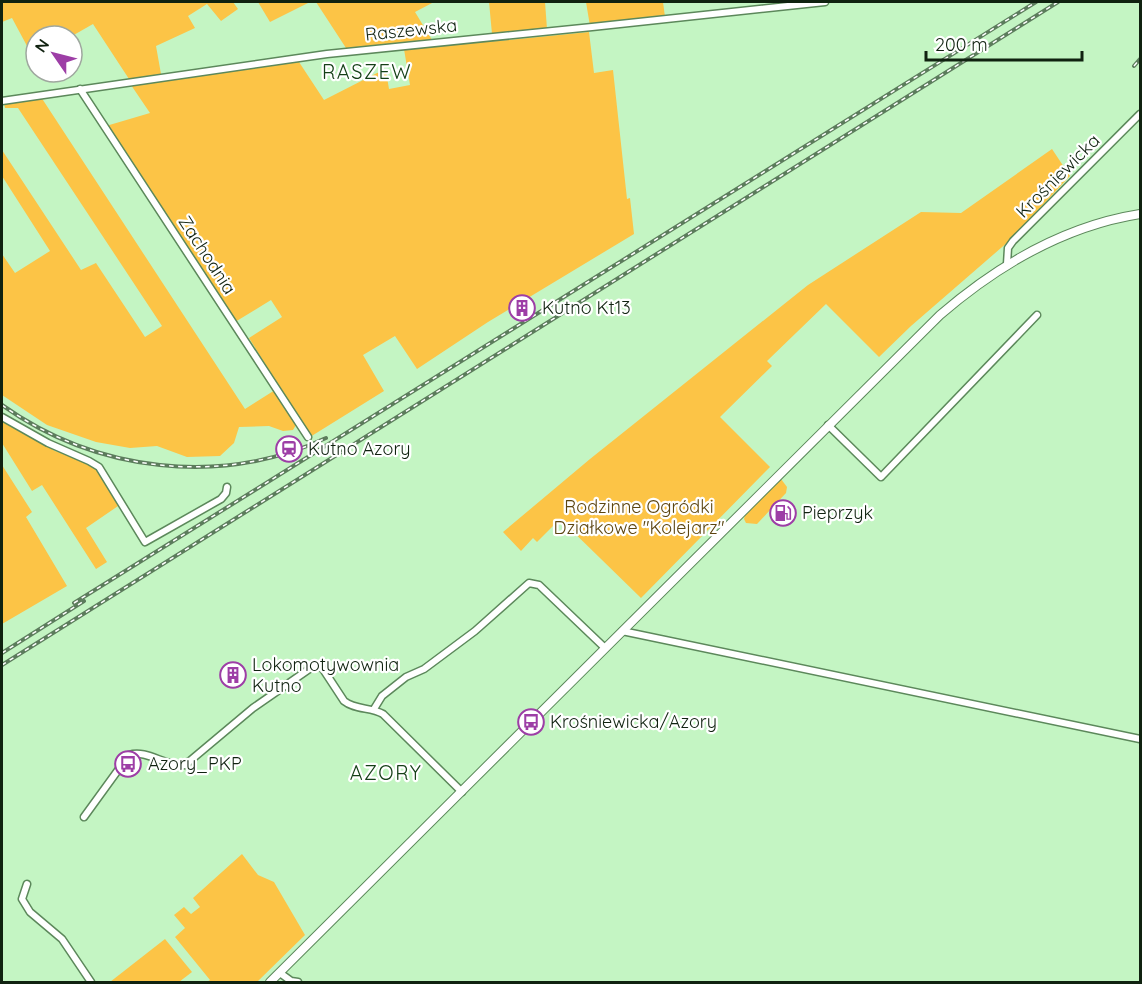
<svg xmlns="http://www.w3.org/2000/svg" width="1142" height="984" viewBox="0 0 1142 984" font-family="Quicksand,sans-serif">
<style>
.green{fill:#fcc446}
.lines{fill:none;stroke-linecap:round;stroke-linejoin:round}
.minor-casing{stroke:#5c885b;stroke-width:9}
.major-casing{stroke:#5c885b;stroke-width:10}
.minor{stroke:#fff;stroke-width:6}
.major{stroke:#fff;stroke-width:8}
.rail-casing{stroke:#5c7c5c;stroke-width:4}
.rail{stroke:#fff;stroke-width:1.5;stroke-dasharray:4.5;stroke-linecap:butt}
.labels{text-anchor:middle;stroke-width:4.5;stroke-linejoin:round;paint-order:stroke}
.street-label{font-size:18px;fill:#102210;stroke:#fff}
.poi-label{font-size:18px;fill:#102210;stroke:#fff;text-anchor:start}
.park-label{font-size:18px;fill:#5c4510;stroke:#fff}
.neighbourhood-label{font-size:20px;letter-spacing:1.5px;fill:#154017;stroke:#fff}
</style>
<rect width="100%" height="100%" fill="#c4f5c3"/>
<!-- green -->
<g class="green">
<path d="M2 2H233L238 9 221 21 207 4 188 16 195 28 156 46 161 74 129 79 93 24 72 36H36V58L34 59 12 18 2 22Z"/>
<path d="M258 2H310L270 22Z"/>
<path d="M316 2H434L415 12 432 40 346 48Z"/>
<path d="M489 2H545L547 29 492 34Z"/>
<path d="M586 2H663L665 17 590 26Z"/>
<path d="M589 32 594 73 613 70 627 199 630 198 634 234 488 322 417 369 395 336 363 355 384 391 310 437 249 338 282 317 271 300 235 322 106 126 150 113 131 85 170 77 299 62 324 100 377 73 386 71 389 89 410 85 404 49 436 44 498 41Z"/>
<path d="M41 97 245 409 275 390 293 416 296 425 293 430 283 431 269 426 239 427 234 443 220 456 187 457 157 446 130 448 96 442 47 425 2 395V254L15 273 50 251 2 176V150L81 270 96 263 145 337 162 326 18 108H5L4 103Z"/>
<path d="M1052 149 1070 176 1009 241 911 326 879 357 826 304 767 361 772 366 720 417 770 467 641 598 560 519 537 542 533 538 521 551 503 532 590 459 808 285 921 212 961 213Z"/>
<path d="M2 420 55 451 92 464 100 470 121 504 86 528 107 562 96 569 42 485 32 491 2 443Z"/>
<path d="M2 465 32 512 26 517 67 586 2 624Z"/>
<path d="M781 479 787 487 786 493 757 524 746 523 744 519 745 515Z"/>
<path d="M242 854 258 875 274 882 305 935 257 982H207L210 980 175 937 185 928 174 915 184 907 191 914 200 907 193 898Z"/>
<path d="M165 939 192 972 179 982H110Z"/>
</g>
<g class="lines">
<!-- minor casing -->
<g class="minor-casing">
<g id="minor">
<path d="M80 89 308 437"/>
<path d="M2 101 327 54 592 27 825 2"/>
<path d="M1007 264 1008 248 1013 241 1140 114"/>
<path d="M2 417 48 443 89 461 99 467 145 542 221 499 226 493 227 487"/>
<path d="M828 425 881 477 1037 315"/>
<path d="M622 631 1140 739"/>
<path d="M374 709 382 696 406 677 424 669 475 631 529 583 539 585 605 648"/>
<path d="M84 817 129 755C147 749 166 767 185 765L253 708 315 665 323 669 344 701C355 710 371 707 383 714L462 792"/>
<path d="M27 884 22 899 30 912 62 939 91 982"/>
<path d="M280 973 291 981 298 982"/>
</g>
</g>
<!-- major casing -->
<g class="major-casing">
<path id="major" d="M270 982 940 315C998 265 1064 226 1140 214"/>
</g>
<!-- minor -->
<use href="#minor" class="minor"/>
<!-- major -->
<use href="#major" class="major"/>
<!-- rail casing -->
<g class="rail-casing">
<g id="rail">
<path d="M1134 66 1140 59"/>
<path d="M2 405C96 472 221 487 326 438"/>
<path d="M74 603 1036 2"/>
<path d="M2 653 84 601"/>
<path d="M2 665 1058 2"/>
</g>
</g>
<!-- rail -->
<use href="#rail" class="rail"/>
</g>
<!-- icons -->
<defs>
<g id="building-ring" transform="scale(1.35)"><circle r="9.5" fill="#fff" stroke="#9d3ea6" stroke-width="1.5"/><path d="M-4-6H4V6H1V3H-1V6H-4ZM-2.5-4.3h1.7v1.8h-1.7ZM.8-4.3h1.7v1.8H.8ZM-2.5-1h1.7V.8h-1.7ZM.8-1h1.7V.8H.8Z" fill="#9d3ea6"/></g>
<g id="station-ring" transform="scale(1.35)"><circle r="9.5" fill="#fff" stroke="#9d3ea6" stroke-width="1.5"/><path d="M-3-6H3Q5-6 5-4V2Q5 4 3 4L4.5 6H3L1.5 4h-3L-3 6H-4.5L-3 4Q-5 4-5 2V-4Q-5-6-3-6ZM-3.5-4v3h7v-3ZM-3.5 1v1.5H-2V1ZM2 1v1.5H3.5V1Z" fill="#9d3ea6"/></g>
<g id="fuel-ring" transform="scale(1.35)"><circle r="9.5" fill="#fff" stroke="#9d3ea6" stroke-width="1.5"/><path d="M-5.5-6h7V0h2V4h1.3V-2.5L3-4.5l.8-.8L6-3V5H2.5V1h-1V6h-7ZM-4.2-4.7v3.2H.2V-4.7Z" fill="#9d3ea6"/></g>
<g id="bus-ring" transform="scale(1.35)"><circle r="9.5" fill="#fff" stroke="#9d3ea6" stroke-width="1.5"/><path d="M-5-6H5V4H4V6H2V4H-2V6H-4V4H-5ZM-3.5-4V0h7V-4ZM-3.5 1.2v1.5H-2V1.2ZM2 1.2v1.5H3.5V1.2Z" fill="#9d3ea6"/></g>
</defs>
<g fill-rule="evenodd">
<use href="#building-ring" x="522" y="308"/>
<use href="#station-ring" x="289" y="449"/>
<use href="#fuel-ring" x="783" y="513"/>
<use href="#building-ring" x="233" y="675"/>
<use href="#bus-ring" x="531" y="722"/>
<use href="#bus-ring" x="128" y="764"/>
</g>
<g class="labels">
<!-- street labels -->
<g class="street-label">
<text transform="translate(411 30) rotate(-6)" y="6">Raszewska</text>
<text transform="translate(1058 176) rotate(-45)" y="6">Krośniewicka</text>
<text transform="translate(207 255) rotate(57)" y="6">Zachodnia</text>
</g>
<!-- poi labels -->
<g class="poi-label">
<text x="542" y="314">Kutno Kt13</text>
<text x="308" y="455">Kutno Azory</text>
<text x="802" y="519">Pieprzyk</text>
<text x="252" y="671">Lokomotywownia<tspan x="252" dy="21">Kutno</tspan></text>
<text x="550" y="728">Krośniewicka/Azory</text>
<text x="148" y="770">Azory_PKP</text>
</g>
<!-- park labels -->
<g class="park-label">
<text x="639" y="513">Rodzinne Ogródki<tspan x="639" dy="21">Działkowe "Kolejarz"</tspan></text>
</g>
<!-- neighbourhood labels -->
<g class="neighbourhood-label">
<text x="367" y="79">RASZEW</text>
<text x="386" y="780">AZORY</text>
</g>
</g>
<!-- border -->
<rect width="1142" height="984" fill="none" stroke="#102210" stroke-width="6"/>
<!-- north arrow -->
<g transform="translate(54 54) rotate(305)"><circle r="28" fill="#ffffff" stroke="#9fa79f" stroke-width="1.5"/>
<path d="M0-4.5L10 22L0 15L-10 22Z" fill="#9d3ea6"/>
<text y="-9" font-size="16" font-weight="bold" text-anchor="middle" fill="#102210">N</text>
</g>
<!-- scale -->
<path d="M926 51v9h156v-9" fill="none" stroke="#102210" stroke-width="3"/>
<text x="935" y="51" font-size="18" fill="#102210" stroke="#ffffff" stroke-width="4.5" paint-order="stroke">200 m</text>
</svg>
